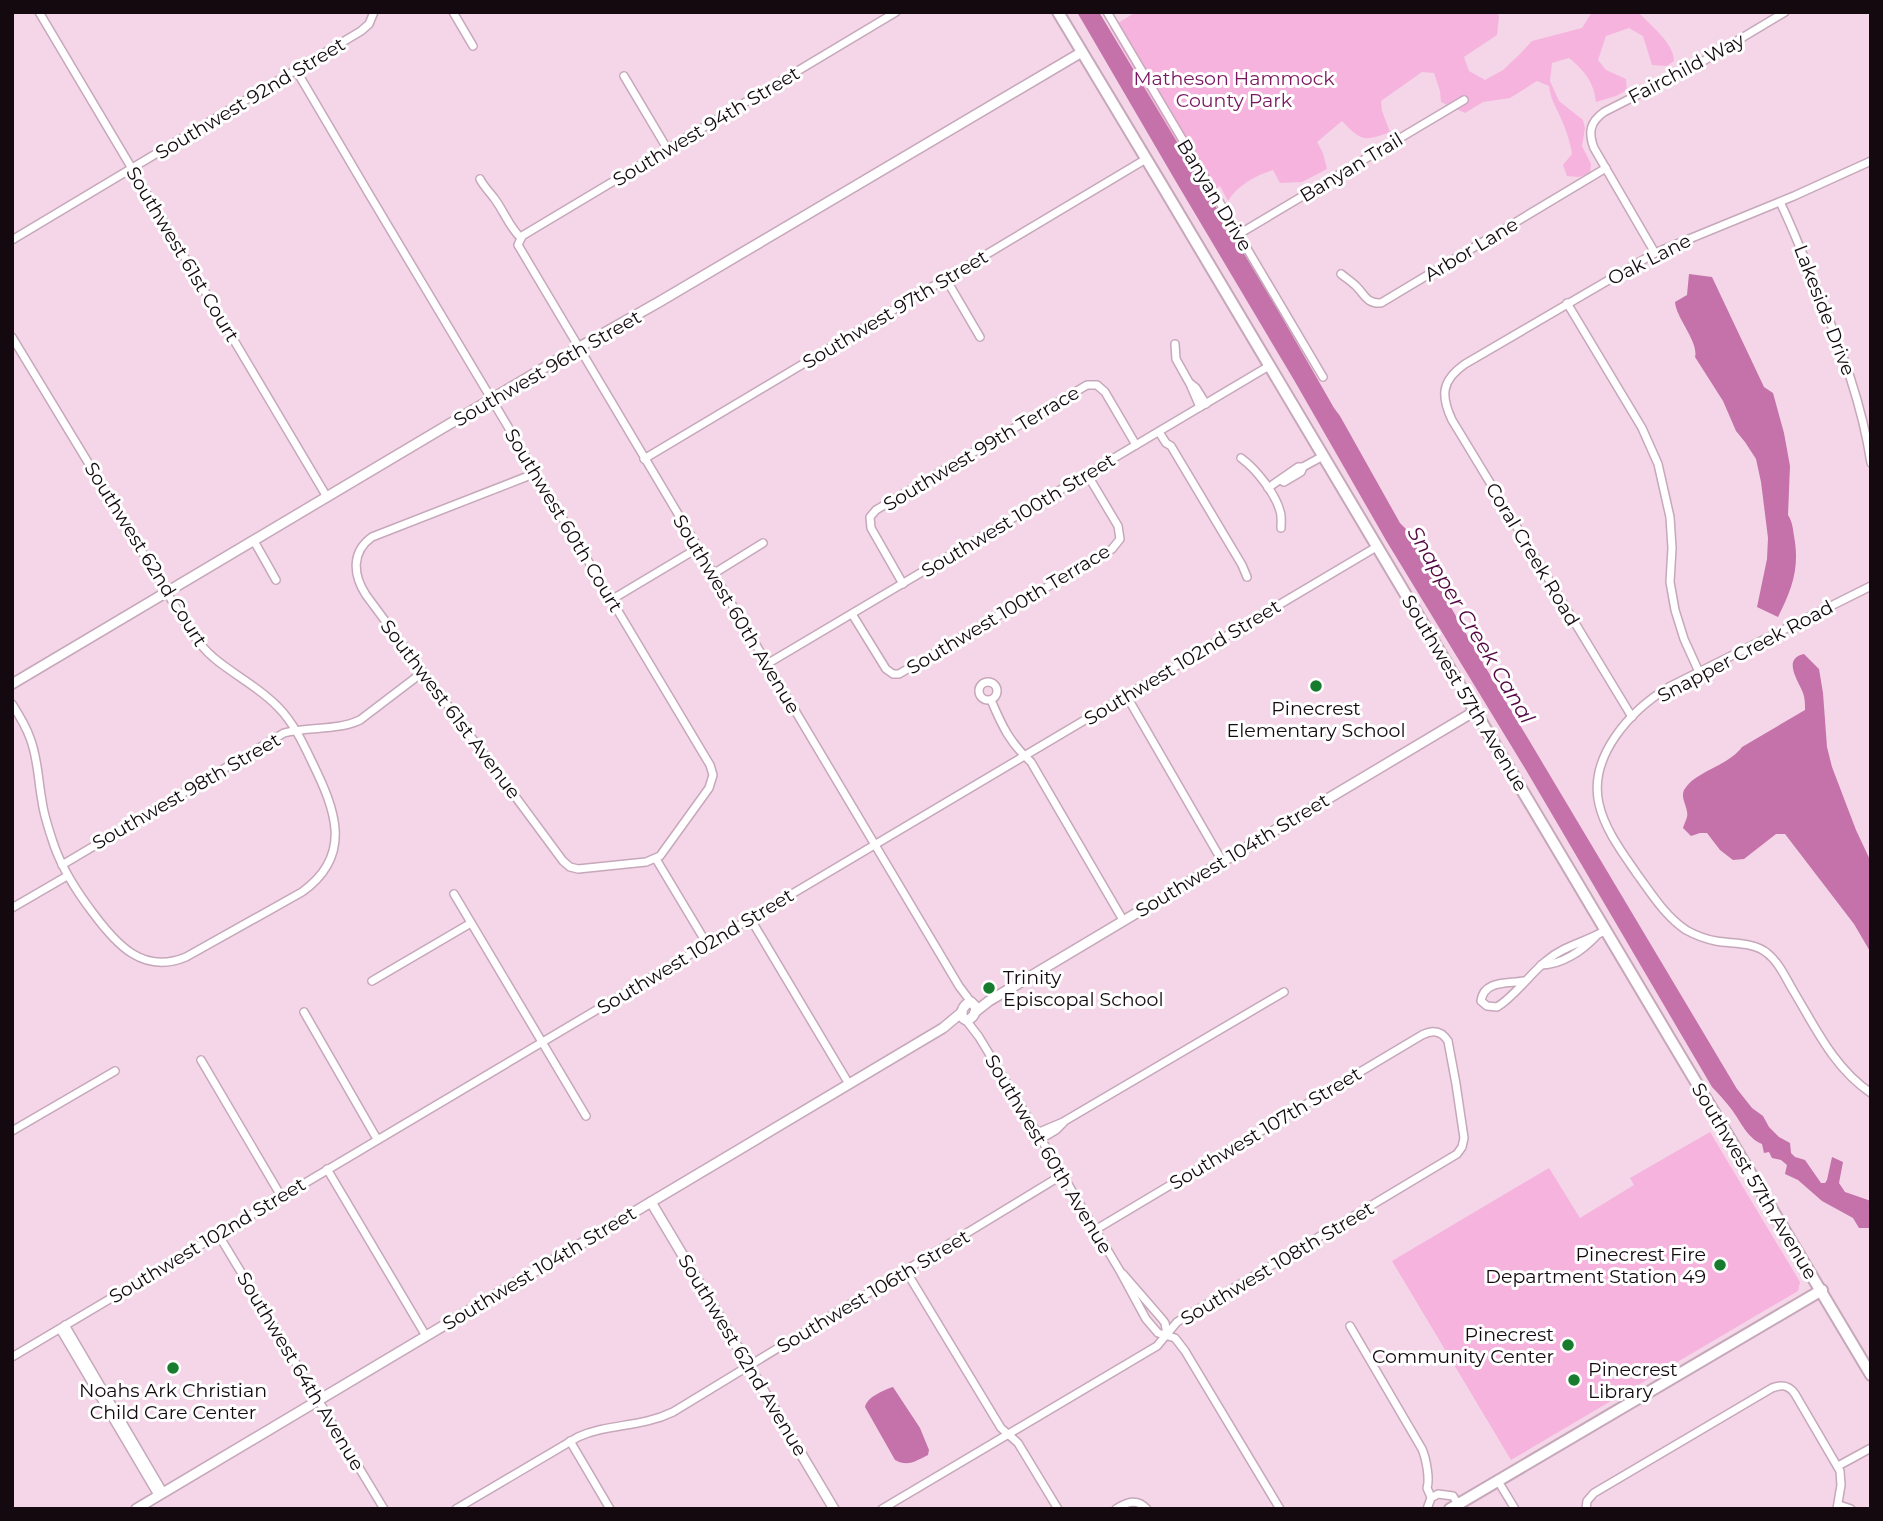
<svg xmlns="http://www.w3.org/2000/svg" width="1883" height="1521" viewBox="0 0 1883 1521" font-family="Montserrat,sans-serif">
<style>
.green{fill:#f6b3de}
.water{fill:#c472a9}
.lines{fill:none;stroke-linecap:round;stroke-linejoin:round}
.minor-casing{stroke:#c6a8ba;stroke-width:10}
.tertiary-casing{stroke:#c6a8ba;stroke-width:12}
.secondary-casing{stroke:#c6a8ba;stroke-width:14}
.minor{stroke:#fff;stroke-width:7}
.tertiary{stroke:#fff;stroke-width:9}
.secondary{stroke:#fff;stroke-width:10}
.poi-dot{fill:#187c2e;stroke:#fff;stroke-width:2.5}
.labels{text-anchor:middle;stroke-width:6;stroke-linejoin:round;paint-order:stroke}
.street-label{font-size:19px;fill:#13090f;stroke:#fff}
.park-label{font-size:19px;fill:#7a1660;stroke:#fff}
.poi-label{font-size:19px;fill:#13090f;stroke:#fff}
.water-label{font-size:21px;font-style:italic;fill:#540641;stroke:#fff}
</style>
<rect width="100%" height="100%" fill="#f4d6e8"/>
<!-- green -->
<g class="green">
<path d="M1136 12H1497L1499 16 1497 35 1464 57 1469 71 1485 80 1503 70 1521 53 1532 41 1582 28 1592 12H1638C1650 25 1674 43 1674 61L1667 66 1652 65 1643 36 1629 28 1606 36 1598 60 1606 70 1626 79 1627 90 1616 96 1596 102C1594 82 1584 70 1569 58L1552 63 1550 81 1559 101 1583 120 1585 128 1582 146 1591 164 1590 174 1578 177 1567 176 1563 165 1572 154C1570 140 1565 127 1559 114 1554 103 1551 100 1549 86L1537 81 1510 98 1483 102 1465 113 1441 102 1440 91 1434 73 1422 72 1381 101 1382 111 1390 132C1364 142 1361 141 1342 121L1317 142 1323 153 1327 169 1302 182 1280 183 1273 170C1255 176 1238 185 1228 201L1220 186 1207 194 1110 28Z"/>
<path d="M1710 1132 1800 1282 1798 1291 1511 1460 1392 1261 1549 1168 1580 1218 1634 1185 1630 1178Z"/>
</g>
<!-- water -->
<g class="water">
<path d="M1077 12H1099L1279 312 1334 408 1340 416 1400 523 1406 529 1480 658 1737 1089 1752 1108 1763 1116 1769 1127 1779 1137 1790 1143 1791 1153 1795 1157 1805 1160 1821 1183H1825L1827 1180 1832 1157 1843 1162 1839 1183 1845 1192 1871 1201V1228H1859L1853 1218 1822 1201 1798 1180 1785 1174 1787 1165 1781 1160 1772 1158 1769 1152 1764 1153 1762 1144C1747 1138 1741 1122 1732 1110 1726 1102 1719 1094 1712 1087L1526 770 1387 542 1294 380 1175 180Z"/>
<path d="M1689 274 1712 277 1764 387 1773 393 1784 433 1790 466 1788 515C1792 521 1793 528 1794 536 1800 568 1792 589 1778 617L1757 607 1767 559 1768 538 1761 482 1756 459 1745 442 1736 431 1723 401 1695 357C1699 342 1676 318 1675 302L1687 295Z"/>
<path d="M1804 654 1819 669 1823 693 1827 747 1832 767 1856 830 1871 862V953L1854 924 1785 834H1776L1744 859 1733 860 1720 850 1707 833H1700L1691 836 1683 828C1684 824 1686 821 1687 817 1689 808 1680 799 1684 790 1695 771 1727 767 1742 747L1805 710C1805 704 1805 698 1803 693 1798 680 1782 659 1804 654Z"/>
<path d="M893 1387 920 1428 929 1450 928 1455C916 1461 908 1467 895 1460L865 1407C867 1397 884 1390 893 1387Z"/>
</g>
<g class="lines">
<!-- minor casing -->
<g class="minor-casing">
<g id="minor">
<path d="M39 12 327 497"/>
<path d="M453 12 473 46"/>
<path d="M896 12 522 236 518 245 959 986 971 1002"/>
<path d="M1107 12 1323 377"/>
<path d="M296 70 369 194 710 765 713 775 709 788 660 856 646 862 578 869 570 867 563 861 366 595C353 575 351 552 372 537L536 473"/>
<path d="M624 76 668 150"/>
<path d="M480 179C484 187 489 191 494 198 504 211 509 227 521 238"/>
<path d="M1780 202C1795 233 1807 265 1820 297 1842 351 1862 404 1871 463"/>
<path d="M1239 234 1464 100"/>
<path d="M12 240 361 31 369 24 374 12"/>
<path d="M1655 253 1594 148C1588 132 1590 122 1604 112L1700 63 1785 12"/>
<path d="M1341 274C1346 278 1352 282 1356 286 1365 295 1367 304 1381 303L1606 168"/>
<path d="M946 279 980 337"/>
<path d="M1567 303 1642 428 1658 464 1670 517 1672 548 1670 582 1675 610 1684 639 1699 672"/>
<path d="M12 337 189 629C196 639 204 650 214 658 234 675 259 687 278 707 293 722 303 743 312 762 335 809 354 855 302 892L186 957C143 975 116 944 93 913 77 892 64 872 55 848 50 833 44 817 42 801 38 780 38 758 30 738 26 726 19 715 12 704"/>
<path d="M1175 344 1176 359 1190 384 1200 407"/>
<path d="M1191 384 1196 388 1206 404"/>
<path d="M1159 432 1166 443 1171 446 1242 565 1247 577"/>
<path d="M1241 458C1256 469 1275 493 1280 511 1282 516 1281 523 1281 528"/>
<path d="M644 459 1146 159"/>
<path d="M1281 480 1284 482 1301 472 1303 467"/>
<path d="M1268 488 1298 467H1303L1323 456"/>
<path d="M254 541 276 580"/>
<path d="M713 574 763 543"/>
<path d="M903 584 871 528 870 517 876 510 1087 385H1097L1105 392 1136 445"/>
<path d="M1871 586 1669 687C1631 710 1588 756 1599 804 1605 830 1622 852 1637 874 1651 893 1665 916 1686 930 1695 935 1705 939 1716 941 1732 944 1754 942 1767 953 1779 962 1786 979 1794 992 1816 1029 1835 1069 1871 1093"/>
<path d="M611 600 698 548"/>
<path d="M852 614 886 669 893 674H899L1112 549 1120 539 1118 526 1087 474"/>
<path d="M767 664 1269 366"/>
<circle cx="988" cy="691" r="9"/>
<path d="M1126 695 1222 861"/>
<path d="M991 700C1002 726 1010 743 1031 762L1123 920"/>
<path d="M1632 717 1452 420C1440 395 1442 380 1465 364L1655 253 1794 196 1871 161"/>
<path d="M656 859 707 944"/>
<path d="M62 865 284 733C309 726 337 731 360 720L423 672"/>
<path d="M454 894 586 1116"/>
<path d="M12 908 67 876"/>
<path d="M750 918 849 1084"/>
<path d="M1541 965C1562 965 1583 950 1596 936"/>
<path d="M372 981 471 923"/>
<path d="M1524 981C1507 984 1484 980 1481 1001L1487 1006 1497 1007C1514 997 1529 975 1546 961 1563 946 1586 942 1606 930"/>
<path d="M304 1012 377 1139"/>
<path d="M966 1020 979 1037 1041 1139 1120 1271 1146 1319 1158 1333 1175 1338 1185 1351 1280 1509"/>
<path d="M201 1060 281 1196"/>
<path d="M12 1131 115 1071"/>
<path d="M1037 1133 1063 1122 1284 992"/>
<path d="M1041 1139 1056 1130 1063 1123"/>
<path d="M327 1169 426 1336"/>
<path d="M218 1234 384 1509"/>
<path d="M906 1271 1001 1428 1018 1443 1058 1509"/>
<path d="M1123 1274 1162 1319 1165 1323 1167 1334"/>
<path d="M65 1325 163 1492"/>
<path d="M1350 1326 1422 1449C1426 1458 1430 1479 1427 1488L1431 1497"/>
<path d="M60 1329 158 1495"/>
<path d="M12 1357 1378 546"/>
<path d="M570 1441 610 1509"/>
<path d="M1838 1466 1871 1448"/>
<path d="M1498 1481 1515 1509"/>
<path d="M1839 1505 1851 1509"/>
<path d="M456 1509 578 1437C609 1423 640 1428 673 1412L1062 1175"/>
<path d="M882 1509 1157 1346 1177 1322 1457 1154 1462 1147 1464 1138 1456 1084 1448 1041C1441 1030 1432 1030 1422 1035L1095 1230"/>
<path d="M1116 1509C1127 1502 1137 1498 1147 1509"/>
<path d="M1427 1509 1431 1498 1438 1494 1453 1496 1458 1504"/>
<path d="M1586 1509 1587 1501 1594 1493 1772 1388C1782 1384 1789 1385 1795 1394L1840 1471 1841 1485 1837 1509"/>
</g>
</g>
<!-- tertiary casing -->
<g class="tertiary-casing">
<g id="tertiary">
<path d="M12 684 569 353 659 302 1082 52"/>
<path d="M971 1002 975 1006C977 1012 973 1019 966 1020L963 1018C960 1011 964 1004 971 1002Z"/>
<path d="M975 1012 989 1001 1475 711"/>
<path d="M651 1202 834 1509"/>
<path d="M136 1509 943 1028 961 1013"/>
</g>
</g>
<!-- secondary casing -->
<g class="secondary-casing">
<g id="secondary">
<path d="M1058 12C1265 356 1470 701 1675 1047 1740 1156 1806 1265 1871 1375"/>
<path d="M1450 1509 1822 1290"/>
</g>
</g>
<!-- minor -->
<use href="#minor" class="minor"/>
<!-- tertiary -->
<use href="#tertiary" class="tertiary"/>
<!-- secondary -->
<use href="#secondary" class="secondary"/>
</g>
<!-- markers -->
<g class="poi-dot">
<circle cx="1316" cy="686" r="7"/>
<circle cx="989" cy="988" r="7"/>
<circle cx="1720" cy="1265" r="7"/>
<circle cx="1568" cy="1345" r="7"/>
<circle cx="173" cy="1368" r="7"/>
<circle cx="1574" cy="1380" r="7"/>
</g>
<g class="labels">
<!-- street labels -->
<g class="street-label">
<text transform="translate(1686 68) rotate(-28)" y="7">Fairchild Way</text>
<text transform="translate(250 98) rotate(-31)" y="7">Southwest 92nd Street</text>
<text transform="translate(706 126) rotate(-31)" y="7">Southwest 94th Street</text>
<text transform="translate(1351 167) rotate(-31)" y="7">Banyan Trail</text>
<text transform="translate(1215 195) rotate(59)" y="7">Banyan Drive</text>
<text transform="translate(1471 249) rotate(-31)" y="7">Arbor Lane</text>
<text transform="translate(183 254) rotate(59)" y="7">Southwest 61st Court</text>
<text transform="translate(1649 259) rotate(-27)" y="7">Oak Lane</text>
<text transform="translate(895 309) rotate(-31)" y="7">Southwest 97th Street</text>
<text transform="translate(1825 310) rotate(69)" y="7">Lakeside Drive</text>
<text transform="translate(547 368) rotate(-30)" y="7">Southwest 96th Street</text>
<text transform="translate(981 448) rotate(-31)" y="7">Southwest 99th Terrace</text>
<text transform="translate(1018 515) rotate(-31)" y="7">Southwest 100th Street</text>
<text transform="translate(564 520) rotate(59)" y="7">Southwest 60th Court</text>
<text transform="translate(146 554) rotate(58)" y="7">Southwest 62nd Court</text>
<text transform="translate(1533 554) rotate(59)" y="7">Coral Creek Road</text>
<text transform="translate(1008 609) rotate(-31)" y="7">Southwest 100th Terrace</text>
<text transform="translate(737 614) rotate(59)" y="7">Southwest 60th Avenue</text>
<text transform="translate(1745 651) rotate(-28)" y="7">Snapper Creek Road</text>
<text transform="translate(1182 662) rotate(-31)" y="7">Southwest 102nd Street</text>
<text transform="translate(1465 693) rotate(59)" y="7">Southwest 57th Avenue</text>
<text transform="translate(451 709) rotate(53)" y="7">Southwest 61st Avenue</text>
<text transform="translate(186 791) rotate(-30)" y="7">Southwest 98th Street</text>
<text transform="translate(1232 855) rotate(-31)" y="7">Southwest 104th Street</text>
<text transform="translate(695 951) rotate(-31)" y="7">Southwest 102nd Street</text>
<text transform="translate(1265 1128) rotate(-31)" y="7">Southwest 107th Street</text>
<text transform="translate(1049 1154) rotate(59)" y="7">Southwest 60th Avenue</text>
<text transform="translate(1755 1181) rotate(59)" y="7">Southwest 57th Avenue</text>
<text transform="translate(207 1240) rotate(-31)" y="7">Southwest 102nd Street</text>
<text transform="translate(1277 1263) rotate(-31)" y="7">Southwest 108th Street</text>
<text transform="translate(539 1268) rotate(-31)" y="7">Southwest 104th Street</text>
<text transform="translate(873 1291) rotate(-31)" y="7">Southwest 106th Street</text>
<text transform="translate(743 1355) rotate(59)" y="7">Southwest 62nd Avenue</text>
<text transform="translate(301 1371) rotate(59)" y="7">Southwest 64th Avenue</text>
</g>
<!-- park labels -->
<g class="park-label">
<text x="1234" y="85">Matheson Hammock<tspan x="1234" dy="22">County Park</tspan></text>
</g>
<!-- poi labels -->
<g class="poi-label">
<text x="1316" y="715">Pinecrest<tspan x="1316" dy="22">Elementary School</tspan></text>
<text x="1003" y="984" text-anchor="start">Trinity<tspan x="1003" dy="22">Episcopal School</tspan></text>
<text x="1706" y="1261" text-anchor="end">Pinecrest Fire<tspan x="1706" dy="22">Department Station 49</tspan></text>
<text x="1554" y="1341" text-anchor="end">Pinecrest<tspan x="1554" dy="22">Community Center</tspan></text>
<text x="1588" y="1376" text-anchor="start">Pinecrest<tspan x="1588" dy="22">Library</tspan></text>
<text x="173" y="1397">Noahs Ark Christian<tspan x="173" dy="22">Child Care Center</tspan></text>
</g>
<!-- water labels -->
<g class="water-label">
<text transform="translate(1471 625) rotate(59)" y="7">Snapper Creek Canal</text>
</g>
</g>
<!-- border -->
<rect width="1883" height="1521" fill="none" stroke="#13090f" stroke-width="28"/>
</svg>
